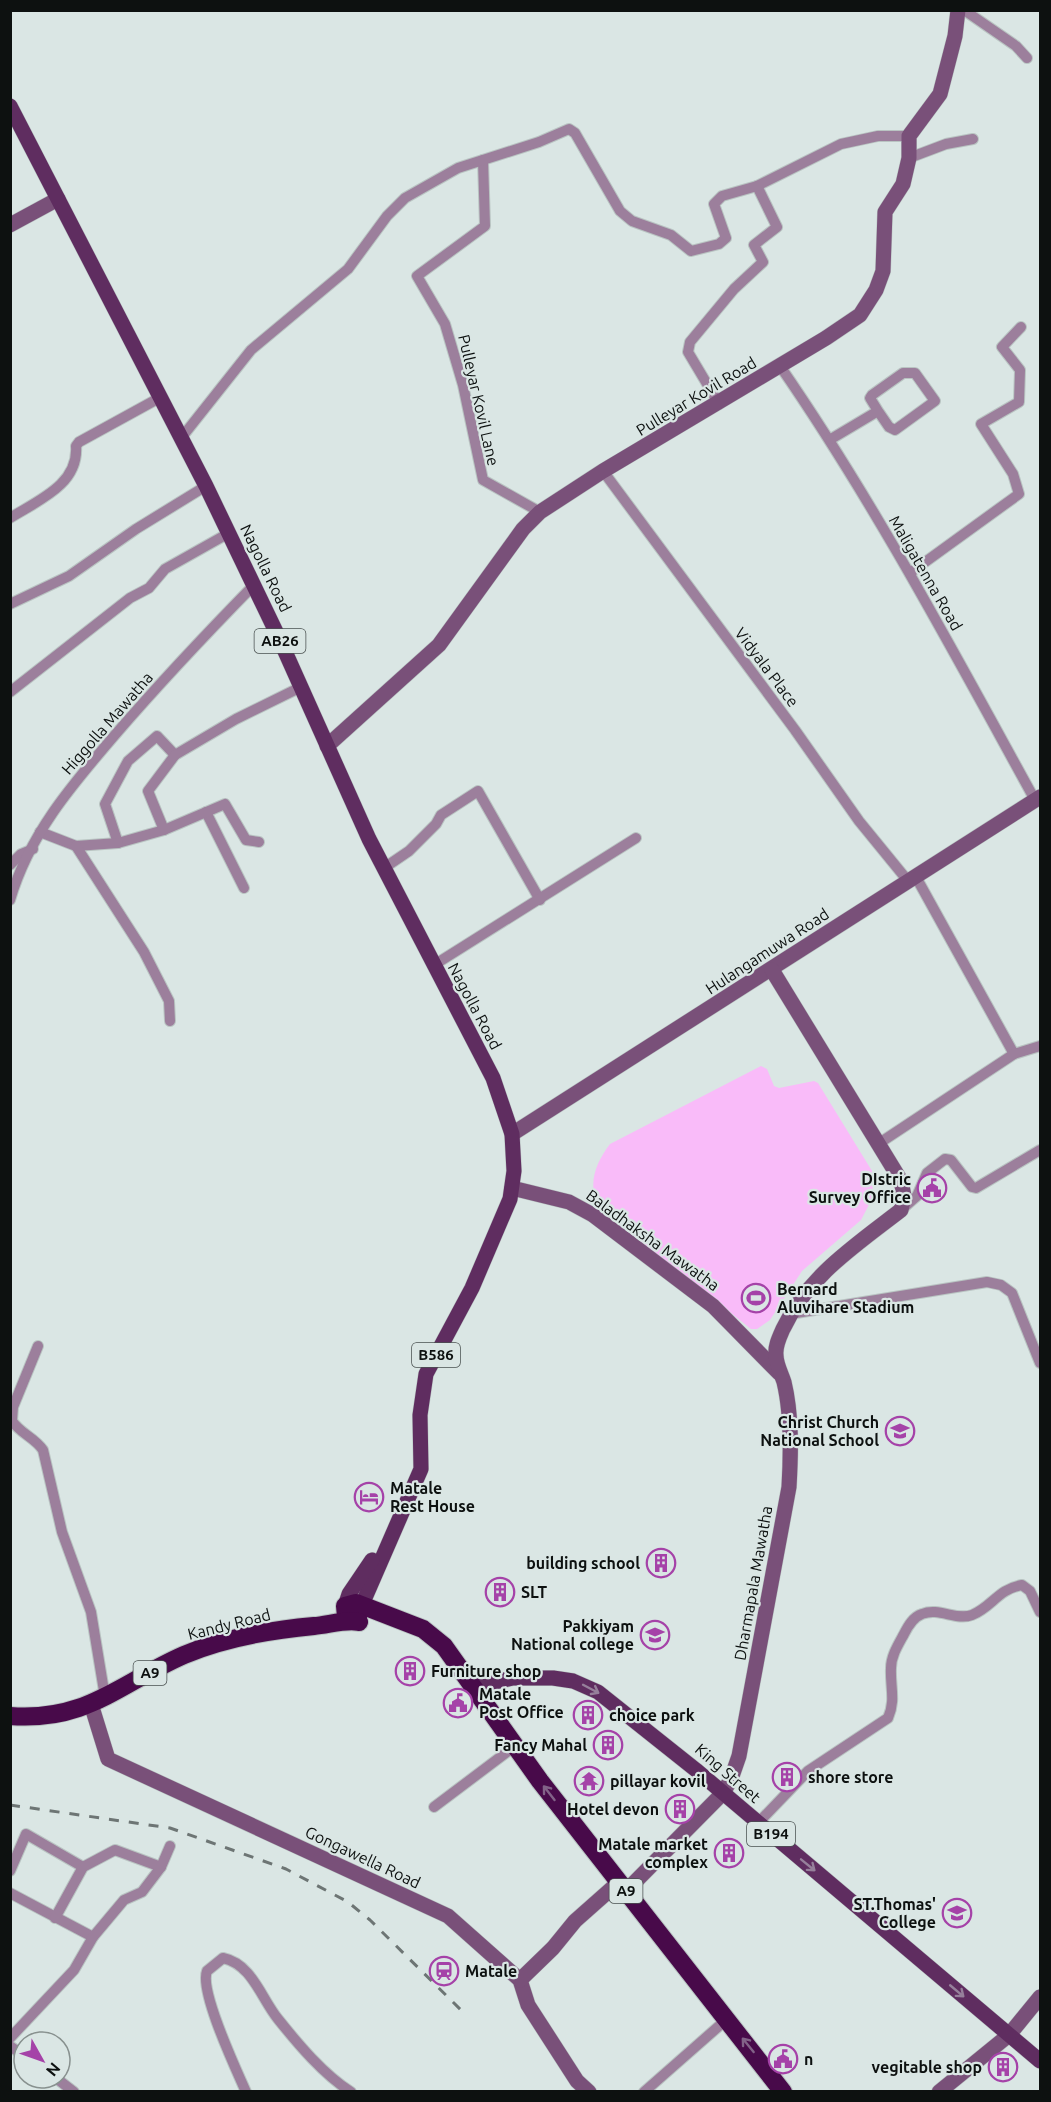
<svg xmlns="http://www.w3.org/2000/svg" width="1051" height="2102" viewBox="0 0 1051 2102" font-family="Ubuntu,sans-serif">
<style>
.grass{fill:#f9bbf9}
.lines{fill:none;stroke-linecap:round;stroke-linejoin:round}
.street-casing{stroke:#b9c4c2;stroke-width:12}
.secondary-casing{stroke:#b9c4c2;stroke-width:16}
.primary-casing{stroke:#b9c4c2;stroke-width:16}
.highway-casing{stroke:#b9c4c2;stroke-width:20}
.street{stroke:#9c7f9c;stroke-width:10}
.secondary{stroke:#795079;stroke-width:15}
.primary{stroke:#5f2d60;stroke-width:15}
.highway{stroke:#480a4a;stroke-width:18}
.rail{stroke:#6d7574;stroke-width:3;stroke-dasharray:10 10;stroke-linecap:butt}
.oneway{stroke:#96809b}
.oneway2{stroke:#826288}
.labels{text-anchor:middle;stroke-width:4.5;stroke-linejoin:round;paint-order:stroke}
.shield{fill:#dae6e4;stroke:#4a5150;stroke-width:1.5}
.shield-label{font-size:15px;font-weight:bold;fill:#0d1110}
.street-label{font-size:16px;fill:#0d1110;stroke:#dae6e4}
.poi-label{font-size:16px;font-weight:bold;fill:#0d1110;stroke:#dae6e4;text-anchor:start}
</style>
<rect width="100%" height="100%" fill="#dae6e4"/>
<!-- grass -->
<path class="grass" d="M761 1066 767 1069 774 1086 779 1088 814 1081 818 1083 872 1171 873 1197 861 1220 802 1271 770 1320 757 1329H751L604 1212C585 1190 594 1165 610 1144Z"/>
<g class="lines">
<!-- street casing -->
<g class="street-casing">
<g id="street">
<path d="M964 10 1016 46 1027 58"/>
<path d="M909 158 946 144 973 139"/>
<path d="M483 160 485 226 417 276 445 324 463 385 483 480 540 512"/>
<path d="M780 366C876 505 954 653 1035 800"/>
<path d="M719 404 688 352 690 342 734 289 763 262 754 245 777 227 757 186"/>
<path d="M182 437 251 350 348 269 387 216 405 198 458 168 539 142 569 129 575 133 620 211 632 221 671 235 691 251 719 244 726 238 714 204 722 196 757 186 841 144 878 136H909"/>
<path d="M831 439 878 411 870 398 872 395 903 373H915L935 401 895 430 889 427 878 411"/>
<path d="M603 471 795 730 859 821 908 881"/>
<path d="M10 518C39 500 79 484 76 446L79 442 161 397"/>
<path d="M910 573 1019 494 1013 474 981 424 1019 402 1020 370 1002 347 1021 327"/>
<path d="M10 604 69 576 136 529 206 486"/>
<path d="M10 692 130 598 149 588 165 569 229 533"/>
<path d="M206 812 244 888"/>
<path d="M164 830 118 843 105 804 128 761 157 736 175 755"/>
<path d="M40 832 76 846 118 843"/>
<path d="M259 842 246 840 225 804 164 830 148 791 175 755 236 719 301 687"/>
<path d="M76 846 144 952 169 1001 170 1021"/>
<path d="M10 865 21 854 33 849"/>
<path d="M384 868 409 851 436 824 441 815 478 791 540 900"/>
<path d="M916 877 1014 1054"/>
<path d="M10 900C29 835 71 786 114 736 159 684 206 634 254 585"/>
<path d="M434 965 636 838"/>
<path d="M878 1144 1014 1054 1040 1046"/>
<path d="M901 1210 917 1196 927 1173 945 1159 951 1160 972 1187 976 1188 1040 1150"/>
<path d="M790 1314 987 1282 1001 1285 1012 1293 1040 1363"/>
<path d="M38 1346 13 1407 12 1421C21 1434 34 1437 43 1450L62 1532 91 1612 105 1697"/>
<path d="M434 1807 515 1746"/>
<path d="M758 1823 808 1771 888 1718C896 1700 890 1687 891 1668 891 1656 898 1645 904 1634 908 1626 913 1617 922 1614 939 1607 956 1621 972 1615 992 1607 998 1589 1022 1585L1030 1591 1040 1612"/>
<path d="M10 1871 26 1834 83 1867"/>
<path d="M10 1893 93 1937"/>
<path d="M55 1918 83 1867 115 1850 161 1867"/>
<path d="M10 2038 74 1970 93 1937 124 1900 142 1892 161 1867 170 1846"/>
<path d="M10 2046 24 2056"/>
<path d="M56 2078 74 2092"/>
<path d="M246 2092C236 2069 199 1991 207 1971L223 1958C252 1964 261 1998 278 2019 298 2044 323 2074 351 2092"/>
<path d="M644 2092 727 2019"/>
</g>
</g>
<!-- secondary casing -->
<g class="secondary-casing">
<g id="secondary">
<path d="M10 225 58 199"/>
<path d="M327 746 439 645 523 529 540 512 603 471 826 338 860 315 876 290 883 271 885 212 903 184 909 158V136L940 94 955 36 958 10"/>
<path d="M512 1134 1040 797"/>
<path d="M512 1188 569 1202 593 1215 713 1306 779 1373"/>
<path d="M91 1704 108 1759 448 1916 520 1980 528 2005 577 2081 589 2092"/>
<path d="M626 1891 723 1793 731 1779 739 1756 789 1487C791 1453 792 1415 784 1382 781 1373 776 1364 776 1355 775 1346 779 1338 783 1329 808 1276 856 1245 901 1210L904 1196 901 1181 772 970"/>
<path d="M520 1980 553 1948 575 1921 619 1882"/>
<path d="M939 2092 1009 2035 1040 1997"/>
</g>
</g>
<!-- primary casing -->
<g class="primary-casing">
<g id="primary">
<path d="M10 106 206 486 279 638 369 839 493 1078 512 1134 514 1171 510 1199 472 1288 426 1374 420 1415 421 1469 361 1607"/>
<path d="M345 1606 349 1594 372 1560"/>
<path d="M473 1687 513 1678H553L573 1681 598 1692 696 1770 1040 2061"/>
</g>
</g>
<!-- highway casing -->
<g class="highway-casing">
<g id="highway">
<path d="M361 1607 357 1619 346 1617 345 1606 356 1603 423 1629 444 1646 540 1781 783 2092"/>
<path d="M10 1716C87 1722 120 1683 184 1655 224 1638 271 1630 314 1626 328 1625 346 1619 359 1622"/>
</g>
</g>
<!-- street -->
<use href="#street" class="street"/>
<!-- secondary -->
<use href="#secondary" class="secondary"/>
<!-- primary -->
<use href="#primary" class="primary"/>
<!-- highway -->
<use href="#highway" class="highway"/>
<!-- rail -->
<path class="rail" d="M10 1805 170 1828 286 1869 348 1902 370 1920 464 2013"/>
</g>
<!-- one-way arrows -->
<defs><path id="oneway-shaft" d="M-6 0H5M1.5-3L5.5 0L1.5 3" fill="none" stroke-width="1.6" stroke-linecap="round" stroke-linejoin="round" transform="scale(1.5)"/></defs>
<g class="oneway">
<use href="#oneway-shaft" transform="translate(591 1689) rotate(28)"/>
<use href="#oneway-shaft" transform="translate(808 1865) rotate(39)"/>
<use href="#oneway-shaft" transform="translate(957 1991) rotate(40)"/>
</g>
<g class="oneway2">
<use href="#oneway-shaft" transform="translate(549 1793) rotate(-128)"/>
<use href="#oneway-shaft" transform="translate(748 2045) rotate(-129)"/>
</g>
<!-- icons -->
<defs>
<g id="civic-ring" transform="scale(1.5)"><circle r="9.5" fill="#dae6e4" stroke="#a542a8" stroke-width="1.5"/><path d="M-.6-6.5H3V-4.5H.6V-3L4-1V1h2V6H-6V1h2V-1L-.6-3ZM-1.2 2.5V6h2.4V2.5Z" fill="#a542a8"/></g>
<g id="stadium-ring" transform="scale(1.5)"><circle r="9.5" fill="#dae6e4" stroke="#a542a8" stroke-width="1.5"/><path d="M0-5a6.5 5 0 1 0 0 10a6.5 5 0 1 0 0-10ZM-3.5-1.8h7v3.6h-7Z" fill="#a542a8"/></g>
<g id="school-ring" transform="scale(1.5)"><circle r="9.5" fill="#dae6e4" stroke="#a542a8" stroke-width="1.5"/><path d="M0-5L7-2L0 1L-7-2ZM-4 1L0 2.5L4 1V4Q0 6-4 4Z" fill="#a542a8"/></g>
<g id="hotel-ring" transform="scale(1.5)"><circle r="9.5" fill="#dae6e4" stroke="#a542a8" stroke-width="1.5"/><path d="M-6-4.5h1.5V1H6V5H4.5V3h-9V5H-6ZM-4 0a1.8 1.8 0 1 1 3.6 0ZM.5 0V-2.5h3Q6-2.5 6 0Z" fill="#a542a8"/></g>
<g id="building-ring" transform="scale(1.5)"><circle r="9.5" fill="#dae6e4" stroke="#a542a8" stroke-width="1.5"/><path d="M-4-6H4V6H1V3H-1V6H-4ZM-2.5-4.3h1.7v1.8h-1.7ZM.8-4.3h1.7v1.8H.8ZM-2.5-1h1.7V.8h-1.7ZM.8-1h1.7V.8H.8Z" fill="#a542a8"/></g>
<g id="temple-ring" transform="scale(1.5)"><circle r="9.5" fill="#dae6e4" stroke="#a542a8" stroke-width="1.5"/><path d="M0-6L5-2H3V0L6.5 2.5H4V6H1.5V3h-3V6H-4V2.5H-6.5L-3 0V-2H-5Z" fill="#a542a8"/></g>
<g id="station-ring" transform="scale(1.5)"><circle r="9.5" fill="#dae6e4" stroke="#a542a8" stroke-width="1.5"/><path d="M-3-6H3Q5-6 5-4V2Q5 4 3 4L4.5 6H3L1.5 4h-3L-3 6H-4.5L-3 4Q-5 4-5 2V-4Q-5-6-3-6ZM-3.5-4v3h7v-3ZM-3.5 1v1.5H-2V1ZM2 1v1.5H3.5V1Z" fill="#a542a8"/></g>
</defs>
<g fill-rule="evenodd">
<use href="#civic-ring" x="932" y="1188"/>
<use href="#stadium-ring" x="756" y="1298"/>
<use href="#school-ring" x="900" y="1431"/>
<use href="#hotel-ring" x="369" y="1497"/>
<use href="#building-ring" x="661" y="1563"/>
<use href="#building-ring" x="500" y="1592"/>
<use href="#school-ring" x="655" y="1635"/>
<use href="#building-ring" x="410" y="1671"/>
<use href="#civic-ring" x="458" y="1703"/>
<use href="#building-ring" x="588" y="1715"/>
<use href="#building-ring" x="608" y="1745"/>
<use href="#building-ring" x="787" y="1777"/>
<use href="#temple-ring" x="589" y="1781"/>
<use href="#building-ring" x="680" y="1809"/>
<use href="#building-ring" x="729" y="1853"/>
<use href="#school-ring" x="957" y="1913"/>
<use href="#station-ring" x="444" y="1971"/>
<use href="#civic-ring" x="783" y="2059"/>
<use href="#building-ring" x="1003" y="2067"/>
</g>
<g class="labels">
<!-- shield labels -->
<g class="shield">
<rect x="254.5" y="629" width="51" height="24" rx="4.5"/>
<rect x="412" y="1343" width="48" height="24" rx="4.5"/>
<rect x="133.5" y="1661" width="33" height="24" rx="4.5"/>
<rect x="747" y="1822" width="48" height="24" rx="4.5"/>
<rect x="609.5" y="1879" width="33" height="24" rx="4.5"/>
</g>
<g class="shield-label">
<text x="280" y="646">AB26</text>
<text x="436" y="1360">B586</text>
<text x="150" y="1678">A9</text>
<text x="771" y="1839">B194</text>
<text x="626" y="1896">A9</text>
</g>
<!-- street labels -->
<g class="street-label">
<text transform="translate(696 396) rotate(-31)" y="6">Pulleyar Kovil Road</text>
<text transform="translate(479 400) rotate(77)" y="6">Pulleyar Kovil Lane</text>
<text transform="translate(266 568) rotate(64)" y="6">Nagolla Road</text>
<text transform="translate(926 573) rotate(60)" y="6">Maligatenna Road</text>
<text transform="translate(767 667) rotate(53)" y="6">Vidyala Place</text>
<text transform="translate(107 723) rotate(-49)" y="6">Higgolla Mawatha</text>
<text transform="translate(767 951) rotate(-33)" y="6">Hulangamuwa Road</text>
<text transform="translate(475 1006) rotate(62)" y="6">Nagolla Road</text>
<text transform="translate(653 1240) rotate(36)" y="6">Baladhaksha Mawatha</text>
<text transform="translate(753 1583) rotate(-80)" y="6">Dharmapala Mawatha</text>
<text transform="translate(229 1624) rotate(-14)" y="6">Kandy Road</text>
<text transform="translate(728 1773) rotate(41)" y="6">King Street</text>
<text transform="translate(363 1857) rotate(25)" y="6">Gongawella Road</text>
</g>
<!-- poi labels -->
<g class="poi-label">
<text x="911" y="1185" text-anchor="end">DIstric<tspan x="911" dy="18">Survey Office</tspan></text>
<text x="777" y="1295">Bernard<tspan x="777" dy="18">Aluvihare Stadium</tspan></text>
<text x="879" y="1428" text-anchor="end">Christ Church<tspan x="879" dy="18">National School</tspan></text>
<text x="390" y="1494">Matale<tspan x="390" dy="18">Rest House</tspan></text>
<text x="640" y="1569" text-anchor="end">building school</text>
<text x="521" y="1598">SLT</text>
<text x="634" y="1632" text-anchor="end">Pakkiyam<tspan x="634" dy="18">National college</tspan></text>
<text x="431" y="1677">Furniture shop</text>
<text x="479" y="1700">Matale<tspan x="479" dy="18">Post Office</tspan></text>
<text x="609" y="1721">choice park</text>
<text x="587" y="1751" text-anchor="end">Fancy Mahal</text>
<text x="808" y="1783">shore store</text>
<text x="610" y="1787">pillayar kovil</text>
<text x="659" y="1815" text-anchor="end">Hotel devon</text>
<text x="708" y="1850" text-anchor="end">Matale market<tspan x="708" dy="18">complex</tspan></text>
<text x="936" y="1910" text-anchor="end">ST.Thomas'<tspan x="936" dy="18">College</tspan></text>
<text x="465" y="1977">Matale</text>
<text x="804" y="2065">n</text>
<text x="982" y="2073" text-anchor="end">vegitable shop</text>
</g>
</g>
<!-- border -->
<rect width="1051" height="2102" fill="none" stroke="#0d1110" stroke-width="24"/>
<!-- north arrow -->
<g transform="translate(42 2060) rotate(130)"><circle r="28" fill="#dae6e4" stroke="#88918f" stroke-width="1.5"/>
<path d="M0-4.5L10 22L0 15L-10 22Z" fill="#a542a8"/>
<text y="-9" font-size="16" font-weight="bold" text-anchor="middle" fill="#0d1110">N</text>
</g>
</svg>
